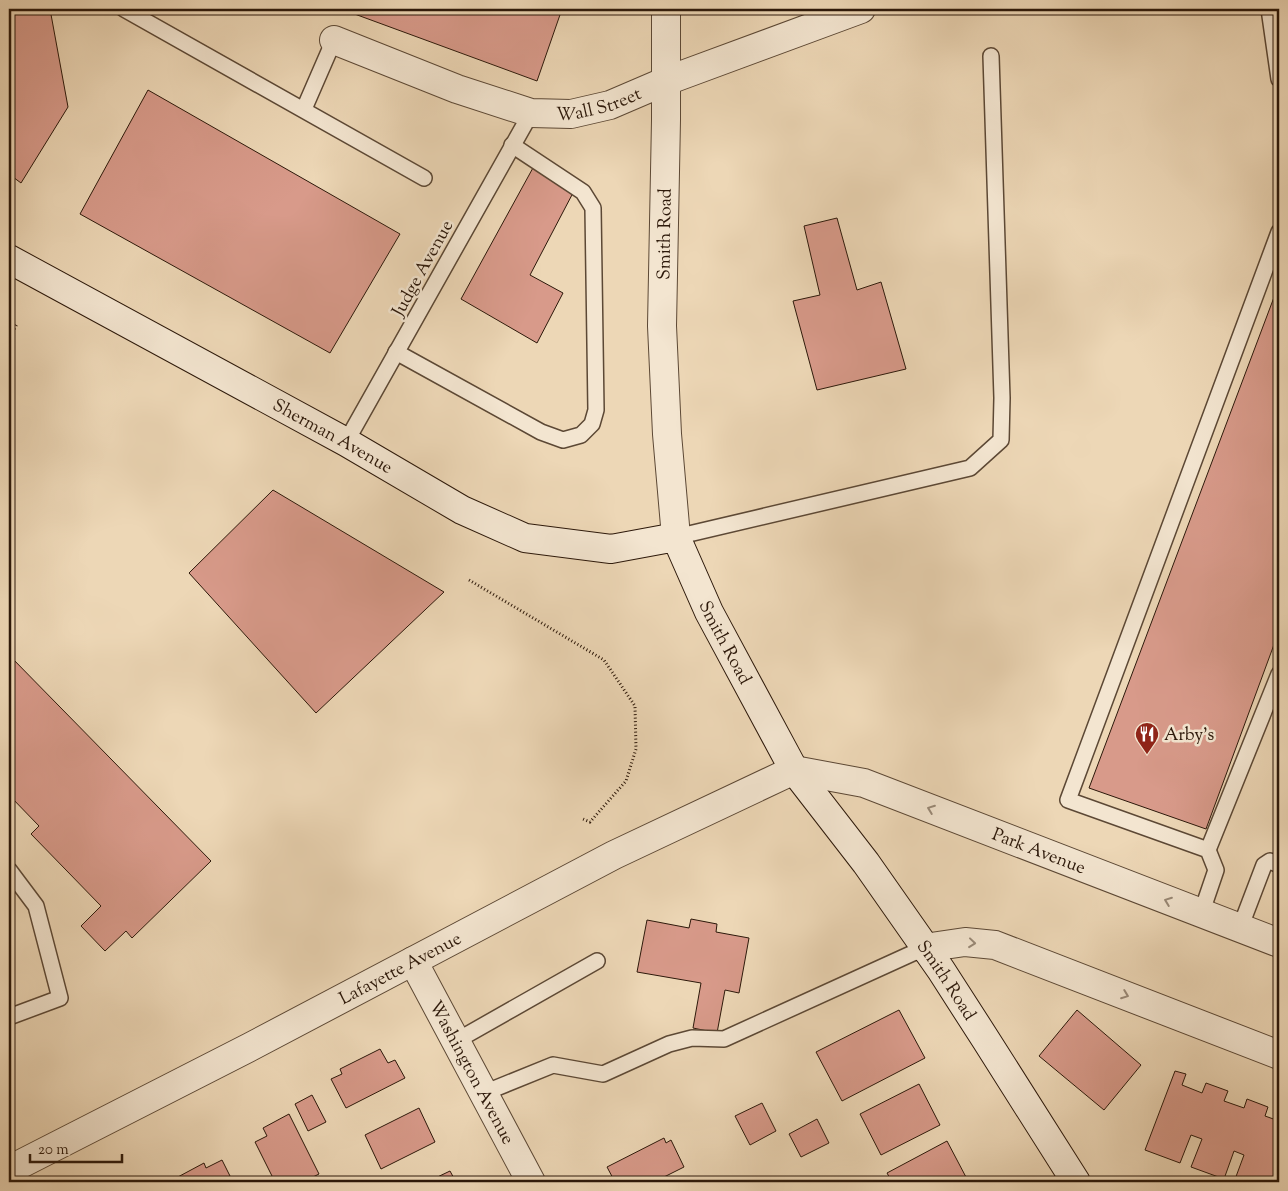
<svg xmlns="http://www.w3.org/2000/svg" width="1288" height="1191" viewBox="0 0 1288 1191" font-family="'Sorts Mill Goudy',serif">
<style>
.building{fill:#d89a8a;stroke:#2c180a}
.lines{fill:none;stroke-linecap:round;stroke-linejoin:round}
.service-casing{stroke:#5c4835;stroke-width:18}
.minor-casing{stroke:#5c4835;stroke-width:30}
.secondary-casing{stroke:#2c180a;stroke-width:30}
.path{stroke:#2c180a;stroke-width:3;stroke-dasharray:1 2.5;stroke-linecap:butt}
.service{stroke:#f3e5d0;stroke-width:15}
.minor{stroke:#f3e5d0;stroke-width:28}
.secondary{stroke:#f3e5d0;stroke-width:28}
.oneway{stroke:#998977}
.labels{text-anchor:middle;stroke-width:5;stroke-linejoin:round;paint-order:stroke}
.street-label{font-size:18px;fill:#2c180a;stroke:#f3e5d0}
.poi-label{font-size:18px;fill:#2c180a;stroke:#f3e5d0;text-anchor:start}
</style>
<rect width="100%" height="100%" fill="#edd7b6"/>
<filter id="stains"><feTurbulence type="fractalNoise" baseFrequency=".004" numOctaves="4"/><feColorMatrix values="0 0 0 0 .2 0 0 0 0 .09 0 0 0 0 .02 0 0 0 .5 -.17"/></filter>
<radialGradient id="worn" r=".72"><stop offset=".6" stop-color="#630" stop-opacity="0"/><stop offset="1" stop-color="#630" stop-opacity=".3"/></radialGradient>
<!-- building -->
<g class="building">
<path d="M9 9H50L68 107 21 183 9 174Z"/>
<path d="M341 9H562L537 81Z"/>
<path d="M148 90 400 234 330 353 80 214Z"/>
<path d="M534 166 574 191 530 275 563 293 537 343 461 299Z"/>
<path d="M837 218 857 290 881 282 906 369 817 390 793 301 820 295 804 226Z"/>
<path d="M1279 284V631L1206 829 1089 788Z"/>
<path d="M273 490 444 592 316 713 189 573Z"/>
<path d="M9 655 211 861 132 938 126 931 105 951 81 926 101 906 31 834 39 826 9 795Z"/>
<path d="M691 919 717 924 716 932 749 938 739 993 725 990 717 1033 693 1028 701 983 637 972 647 920 689 928Z"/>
<path d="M899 1010 925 1058 842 1101 816 1052Z"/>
<path d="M1077 1010 1141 1065 1104 1110 1039 1056Z"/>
<path d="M380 1049 388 1063 395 1060 405 1078 346 1108 331 1079 342 1074 340 1069Z"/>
<path d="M1175 1071 1186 1074 1182 1085 1202 1093 1206 1083 1228 1091 1224 1101 1244 1108 1247 1099 1268 1107 1265 1116 1279 1121V1172L1275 1182H1234L1244 1155 1234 1151 1224 1179 1191 1167 1202 1139 1191 1135 1180 1163 1145 1150Z"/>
<path d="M919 1084 940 1125 881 1155 860 1114Z"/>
<path d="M312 1095 326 1122 308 1131 295 1104Z"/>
<path d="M762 1103 776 1131 750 1145 735 1116Z"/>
<path d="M419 1108 435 1142 381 1169 365 1135Z"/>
<path d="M289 1114 319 1174 303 1182H295L292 1177 283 1182H275L255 1142 267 1136 263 1128Z"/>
<path d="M817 1119 829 1143 801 1157 789 1134Z"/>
<path d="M664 1138 666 1143 671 1140 684 1167 654 1182H615L607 1167Z"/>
<path d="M947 1141 967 1179 960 1182H892L887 1173Z"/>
<path d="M222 1160 233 1182H178L176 1178 204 1163 206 1168Z"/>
<path d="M450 1171 456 1182H427Z"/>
</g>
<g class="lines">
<!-- service casing -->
<g class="service-casing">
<g id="service">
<path d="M124 9 424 178"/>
<path d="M1269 9 1279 79"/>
<path d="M304 109 334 40"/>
<path d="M396 352 541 432 563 440 581 435 592 424 596 410 593 208 583 192 512 145"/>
<path d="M346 442 531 113"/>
<path d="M676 537 970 468 1001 440 1002 398 991 56"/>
<path d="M1208 850 1279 674"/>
<path d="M9 870 36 906 60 998 9 1017"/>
<path d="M1201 914 1216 870 1208 850 1068 800 1279 232"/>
<path d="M1240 928 1264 865 1270 861 1279 865"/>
<path d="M456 1041 597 961"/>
<path d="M484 1093 553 1065 603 1074 669 1044 692 1038 724 1039 924 948"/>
</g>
</g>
<!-- minor casing -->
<g class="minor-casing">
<g id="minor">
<path d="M666 9V120L662 326 667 434 676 537"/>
<path id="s1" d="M334 40 457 89 531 113 571 114 610 105 666 81 861 9"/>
<path d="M924 948 965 942 995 945 1279 1055"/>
<path id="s2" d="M413 961 531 1182"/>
<path id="s3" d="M9 1170 250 1047 614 855 794 770 864 783 1279 943"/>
</g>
</g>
<!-- secondary casing -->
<g class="secondary-casing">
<g id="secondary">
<path id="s4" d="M9 259 346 442 462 510 525 538 611 549 676 537 709 612 794 770 866 863 941 970 986 1040 1076 1182"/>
</g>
</g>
<!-- path -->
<g class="path">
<path d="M9 338 17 324"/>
<path d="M469 580 604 660 635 706 636 749 626 781 590 822 583 819"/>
</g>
<!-- service -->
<use href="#service" class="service"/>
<!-- minor -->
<use href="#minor" class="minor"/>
<!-- secondary -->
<use href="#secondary" class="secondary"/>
</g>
<!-- one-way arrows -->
<defs><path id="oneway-chevron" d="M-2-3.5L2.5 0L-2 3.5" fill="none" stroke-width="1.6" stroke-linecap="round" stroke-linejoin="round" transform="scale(1.25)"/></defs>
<g class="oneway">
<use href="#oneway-chevron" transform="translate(931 809) rotate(-159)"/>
<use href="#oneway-chevron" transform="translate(1168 901) rotate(-159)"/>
<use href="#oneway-chevron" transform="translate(972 943) rotate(6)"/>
<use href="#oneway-chevron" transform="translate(1125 995) rotate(21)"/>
</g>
<!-- icons -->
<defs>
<g id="restaurant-pin" transform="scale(1.25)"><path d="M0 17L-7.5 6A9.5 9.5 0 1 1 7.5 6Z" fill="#8f2418" stroke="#f3e5d0"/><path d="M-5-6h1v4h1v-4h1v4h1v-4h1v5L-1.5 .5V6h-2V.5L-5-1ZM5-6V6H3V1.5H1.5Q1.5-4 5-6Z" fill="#fff"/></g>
</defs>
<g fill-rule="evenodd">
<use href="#restaurant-pin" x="1147" y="734"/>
</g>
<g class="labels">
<!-- street labels -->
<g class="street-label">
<text dy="6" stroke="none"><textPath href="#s1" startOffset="279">Wall Street</textPath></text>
<text transform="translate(664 234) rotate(-89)" y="6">Smith Road</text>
<text transform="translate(422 268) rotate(-61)" y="6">Judge Avenue</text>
<text dy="6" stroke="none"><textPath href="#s4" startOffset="369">Sherman Avenue</textPath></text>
<text dy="6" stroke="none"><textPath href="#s4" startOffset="856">Smith Road</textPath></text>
<text dy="6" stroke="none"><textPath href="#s3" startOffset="1140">Park Avenue</textPath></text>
<text dy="6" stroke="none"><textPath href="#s3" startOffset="440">Lafayette Avenue</textPath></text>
<text dy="6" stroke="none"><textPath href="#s4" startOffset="1261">Smith Road</textPath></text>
<text dy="6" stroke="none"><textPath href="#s2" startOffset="126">Washington Avenue</textPath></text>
</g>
<!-- poi labels -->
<g class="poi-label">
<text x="1164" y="740">Arby's</text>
</g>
</g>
<!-- margin -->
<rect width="1288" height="1191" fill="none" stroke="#edd7b6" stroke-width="30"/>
<rect x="10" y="10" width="1268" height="1171" fill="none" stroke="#2c180a" stroke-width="2.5"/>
<rect x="15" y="15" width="1258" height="1161" fill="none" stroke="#2c180a"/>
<!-- scale -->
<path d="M30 1154v8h92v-8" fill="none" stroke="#2c180a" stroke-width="2.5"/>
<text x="38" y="1154" font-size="15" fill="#2c180a" stroke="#f3e5d0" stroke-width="4" paint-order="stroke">20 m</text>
<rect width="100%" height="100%" filter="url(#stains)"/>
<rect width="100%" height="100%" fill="url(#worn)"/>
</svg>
